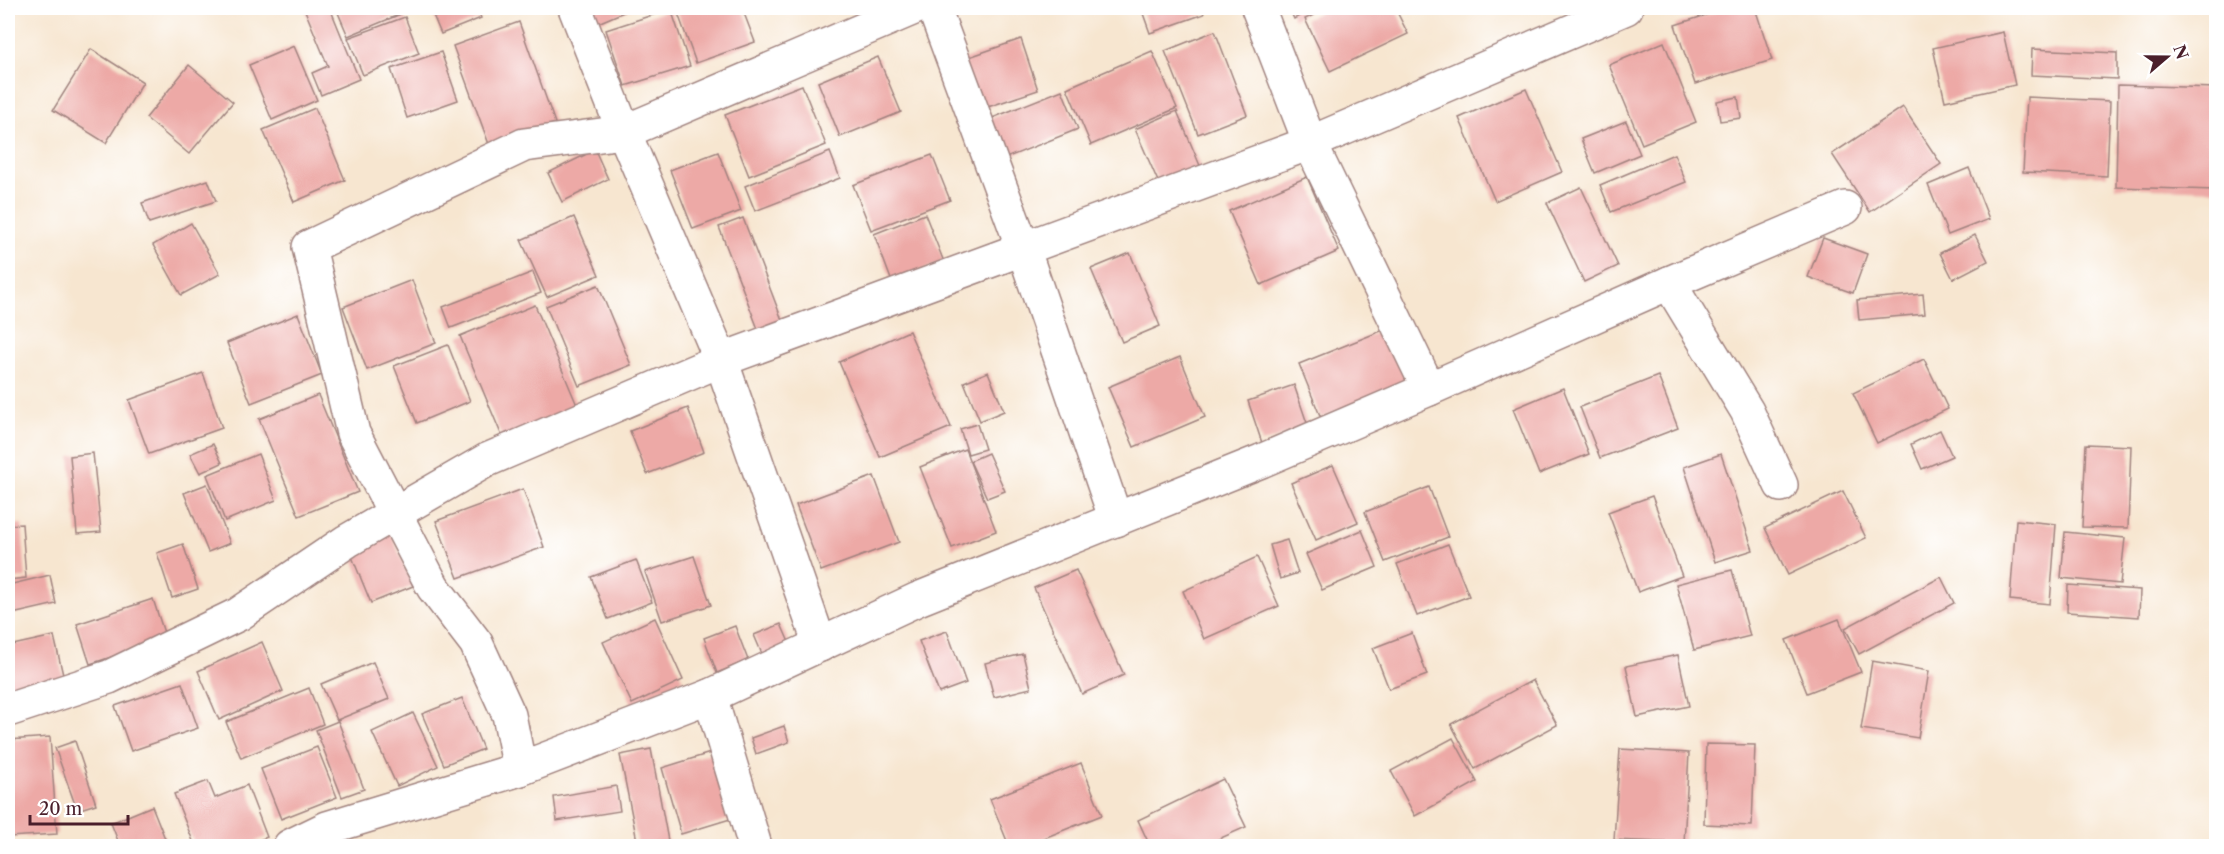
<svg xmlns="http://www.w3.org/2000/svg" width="2224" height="854" viewBox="0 0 2224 854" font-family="'Libre Caslon Text',serif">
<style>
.building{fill:#eda9a6}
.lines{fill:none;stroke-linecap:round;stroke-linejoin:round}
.minor-casing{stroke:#a0827e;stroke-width:36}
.minor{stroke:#fff;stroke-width:33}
</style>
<rect width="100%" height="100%" fill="#fff"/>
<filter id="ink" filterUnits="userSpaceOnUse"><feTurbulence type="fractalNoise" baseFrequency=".0167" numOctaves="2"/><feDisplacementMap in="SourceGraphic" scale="12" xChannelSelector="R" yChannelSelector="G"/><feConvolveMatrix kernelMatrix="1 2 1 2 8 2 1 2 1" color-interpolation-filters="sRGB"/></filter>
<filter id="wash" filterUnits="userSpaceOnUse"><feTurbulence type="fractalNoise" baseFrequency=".008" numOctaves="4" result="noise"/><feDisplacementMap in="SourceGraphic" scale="24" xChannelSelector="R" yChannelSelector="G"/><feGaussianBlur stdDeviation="1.35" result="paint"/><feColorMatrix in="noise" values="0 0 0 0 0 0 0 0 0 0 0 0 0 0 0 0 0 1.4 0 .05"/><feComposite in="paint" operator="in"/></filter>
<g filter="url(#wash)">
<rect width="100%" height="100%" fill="#f7e6d0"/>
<g id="blocks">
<!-- building -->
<g class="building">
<path d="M304 8H330L359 79 321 95 312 73 328 66Z"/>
<path d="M336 8H407L408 11 348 36Z"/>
<path d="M430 8H477L481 18 441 34Z"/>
<path d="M574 8H633L584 29Z"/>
<path d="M676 8H742L755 42 696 63Z"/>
<path d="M1141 8H1201L1204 14 1150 33Z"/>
<path d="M1289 8H1309L1310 10 1294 19Z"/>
<path d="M1328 8H1395L1408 34 1330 71 1305 19Z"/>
<path d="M1728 8H1755L1772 60 1695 84 1675 25Z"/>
<path d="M671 9 690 66 625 86 606 30Z"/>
<path d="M405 17 419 53 363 75 348 38Z"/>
<path d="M519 22 555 123 490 147 453 46Z"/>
<path d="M1215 31 1247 115 1198 134 1165 51Z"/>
<path d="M2003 32 2015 85 1945 101 1933 48Z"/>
<path d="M1021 39 1038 90 970 113 952 63Z"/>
<path d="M1664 42 1696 122 1642 144 1609 65Z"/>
<path d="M294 46 317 100 272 120 249 65Z"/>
<path d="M91 49 143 82 106 143 53 110Z"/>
<path d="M2032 49 2117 53V79L2031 75Z"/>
<path d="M1152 51 1177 108 1091 145 1067 88Z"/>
<path d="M441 52 458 100 407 118 391 69Z"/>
<path d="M878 57 901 112 840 137 818 82Z"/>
<path d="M189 65 233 102 189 154 146 118Z"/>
<path d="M802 85 826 145 749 176 725 115Z"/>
<path d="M2118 85 2216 88V190L2116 187Z"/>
<path d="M1526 89 1562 172 1495 201 1459 118Z"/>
<path d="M1062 90 1078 129 986 166 970 127Z"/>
<path d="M1738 97 1741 118 1720 121 1717 101Z"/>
<path d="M2027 97 2110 101 2107 176 2023 172Z"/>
<path d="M1903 107 1941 164 1870 212 1832 154Z"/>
<path d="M315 108 345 180 294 202 263 130Z"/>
<path d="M1177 111 1201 168 1160 186 1135 129Z"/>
<path d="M1626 121 1640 154 1595 173 1581 139Z"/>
<path d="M595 150 608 179 562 202 548 173Z"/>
<path d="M718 152 741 211 693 229 670 170Z"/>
<path d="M830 152 840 178 755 211 745 186Z"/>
<path d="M1674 154 1686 182 1611 212 1600 185Z"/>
<path d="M932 155 950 200 871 230 853 185Z"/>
<path d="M1969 168 1989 219 1948 235 1928 185Z"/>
<path d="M1307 177 1339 251 1261 285 1229 211Z"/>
<path d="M208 180 216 201 149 223 142 203Z"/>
<path d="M1581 187 1618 266 1584 282 1547 203Z"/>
<path d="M925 214 944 262 892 282 874 234Z"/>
<path d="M574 217 599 275 547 297 521 240Z"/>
<path d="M743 218 787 333 763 342 719 227Z"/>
<path d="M191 223 220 274 181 295 153 245Z"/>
<path d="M1975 235 1988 261 1953 279 1940 253Z"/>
<path d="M1823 238 1867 254 1853 293 1808 277Z"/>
<path d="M1130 253 1160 326 1122 342 1091 269Z"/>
<path d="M533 272 541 293 451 328 443 307Z"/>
<path d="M412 280 436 343 367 370 343 307Z"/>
<path d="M598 285 631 365 579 386 546 306Z"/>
<path d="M1923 294 1925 314 1859 320 1857 300Z"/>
<path d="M535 305 579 410 504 441 460 336Z"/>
<path d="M298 314 322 375 251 403 227 343Z"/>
<path d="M1386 329 1408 382 1321 418 1299 364Z"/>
<path d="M909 331 951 427 880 457 839 362Z"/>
<path d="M448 345 470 401 417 423 394 366Z"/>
<path d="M1180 357 1205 417 1134 447 1108 387Z"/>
<path d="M1924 359 1948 409 1877 443 1853 393Z"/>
<path d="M988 372 1004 411 980 421 964 382Z"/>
<path d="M203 373 222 428 149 454 129 400Z"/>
<path d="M1658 376 1678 428 1600 458 1580 407Z"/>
<path d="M1294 385 1308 426 1262 443 1248 401Z"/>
<path d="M1563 388 1589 454 1539 474 1513 409Z"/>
<path d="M318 395 358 492 299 516 259 419Z"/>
<path d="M688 408 704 452 647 474 630 431Z"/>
<path d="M977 424 985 449 968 454 960 429Z"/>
<path d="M1940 430 1952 456 1922 469 1911 444Z"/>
<path d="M213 444 222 463 200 473 190 454Z"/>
<path d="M2086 444 2131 446 2128 528 2082 527Z"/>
<path d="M965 449 996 531 952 548 920 467Z"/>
<path d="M93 453 101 532 77 534 70 456Z"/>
<path d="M988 453 1005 491 987 498 970 461Z"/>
<path d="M258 454 276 500 225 521 207 475Z"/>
<path d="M1721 454 1753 550 1715 562 1684 467Z"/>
<path d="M1333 465 1358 522 1316 540 1291 483Z"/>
<path d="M874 476 899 542 821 571 796 505Z"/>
<path d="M207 484 230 543 208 552 184 493Z"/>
<path d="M1429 487 1448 537 1385 562 1365 512Z"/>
<path d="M523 489 544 547 458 578 436 521Z"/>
<path d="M1843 491 1866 538 1788 575 1765 528Z"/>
<path d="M1652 496 1682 576 1638 592 1608 512Z"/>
<path d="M2016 520 2056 524 2050 604 2010 600Z"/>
<path d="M22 524 26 578 8 580V525Z"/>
<path d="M1362 530 1377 567 1322 590 1306 554Z"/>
<path d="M390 531 413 586 371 603 348 547Z"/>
<path d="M2065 532 2125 538 2120 584 2061 578Z"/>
<path d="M1287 540 1298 573 1280 579 1270 545Z"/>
<path d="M183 544 198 589 172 598 157 553Z"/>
<path d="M1448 544 1469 596 1417 616 1397 564Z"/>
<path d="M694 556 711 605 662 621 645 572Z"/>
<path d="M1257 557 1279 606 1204 639 1183 591Z"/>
<path d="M636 560 652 602 608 619 591 577Z"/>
<path d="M1076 570 1124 675 1082 694 1034 588Z"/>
<path d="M1732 570 1750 636 1694 650 1676 584Z"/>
<path d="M50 575 56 604 8 615V585Z"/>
<path d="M1941 577 1954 603 1859 654 1845 628Z"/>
<path d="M2068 585 2140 590 2139 617 2067 612Z"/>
<path d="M153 599 166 639 90 664 77 624Z"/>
<path d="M655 618 683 680 632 704 603 642Z"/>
<path d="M1839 619 1861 672 1807 693 1786 640Z"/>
<path d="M781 624 792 649 765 661 754 635Z"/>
<path d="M735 626 748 660 717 673 704 638Z"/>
<path d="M947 631 966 683 939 693 919 641Z"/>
<path d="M1412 633 1427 675 1389 689 1373 648Z"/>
<path d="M54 636 66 688 8 700V646Z"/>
<path d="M262 642 283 691 219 720 198 671Z"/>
<path d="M1023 654 1031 688 994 697 985 663Z"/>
<path d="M1678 655 1689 706 1637 717 1626 666Z"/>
<path d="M1872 661 1929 671 1918 738 1861 729Z"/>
<path d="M373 662 389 699 337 720 321 684Z"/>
<path d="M1533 680 1557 725 1475 769 1451 724Z"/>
<path d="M182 683 198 728 131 751 115 706Z"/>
<path d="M309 688 323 724 241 758 226 722Z"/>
<path d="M462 698 483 749 444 765 422 714Z"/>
<path d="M413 713 438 766 397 786 372 732Z"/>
<path d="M338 721 364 789 342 797 316 730Z"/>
<path d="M784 726 789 742 756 754 751 738Z"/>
<path d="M50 737 57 834 8 837V740Z"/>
<path d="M1453 738 1477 782 1415 816 1391 771Z"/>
<path d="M75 741 96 804 77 810 55 748Z"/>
<path d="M1706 744 1755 745 1752 826 1704 824Z"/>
<path d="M317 747 337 797 281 819 261 769Z"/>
<path d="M651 749 669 846H638L620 755Z"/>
<path d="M1620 749 1689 753 1684 843 1614 840Z"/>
<path d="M720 750 740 816 681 834 662 768Z"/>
<path d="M1081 763 1102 815 1024 846H1009L990 799Z"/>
<path d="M1223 779 1246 827 1203 846H1150L1138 820Z"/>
<path d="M208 781 215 798 247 785 267 837 244 846H195L174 794Z"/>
<path d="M616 786 620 811 557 821 554 797Z"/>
<path d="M152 806 168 846H120L111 823Z"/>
</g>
</g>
</g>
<g filter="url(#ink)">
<use href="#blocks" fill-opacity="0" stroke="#a0827e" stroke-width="1.5"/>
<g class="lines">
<!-- minor casing -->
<g class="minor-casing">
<g id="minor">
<path d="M575 8 624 132 721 360 820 645"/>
<path d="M934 8 1023 248 1116 520"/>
<path d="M1258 8 1310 143 1429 389"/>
<path d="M1669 283 1747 411 1781 485"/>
<path d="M710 696 755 846"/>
<path d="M8 710 109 677 239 614 347 541 487 460 721 360 1310 143 1626 8"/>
<path d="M520 769 509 715 476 643 433 587 353 433 309 247 524 145 624 132 914 8"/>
<path d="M290 846 327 828 520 769 710 696 918 599 1261 461 1429 389 1669 283 1845 208"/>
</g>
</g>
<!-- minor -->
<use href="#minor" class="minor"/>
</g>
</g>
<!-- margin -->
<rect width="2224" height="854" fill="none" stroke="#fff" stroke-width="30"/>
<!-- north arrow -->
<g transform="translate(2167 57) rotate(70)" stroke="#ffffff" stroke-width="4.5" paint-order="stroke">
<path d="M0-4.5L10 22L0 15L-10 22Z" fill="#4a1f2b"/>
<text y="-9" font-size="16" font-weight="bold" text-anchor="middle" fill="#4a1f2b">N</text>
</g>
<!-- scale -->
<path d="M30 815v9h98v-9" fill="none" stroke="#4a1f2b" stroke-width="3"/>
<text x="39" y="815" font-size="18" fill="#4a1f2b" stroke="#ffffff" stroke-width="4.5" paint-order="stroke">20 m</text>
</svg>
